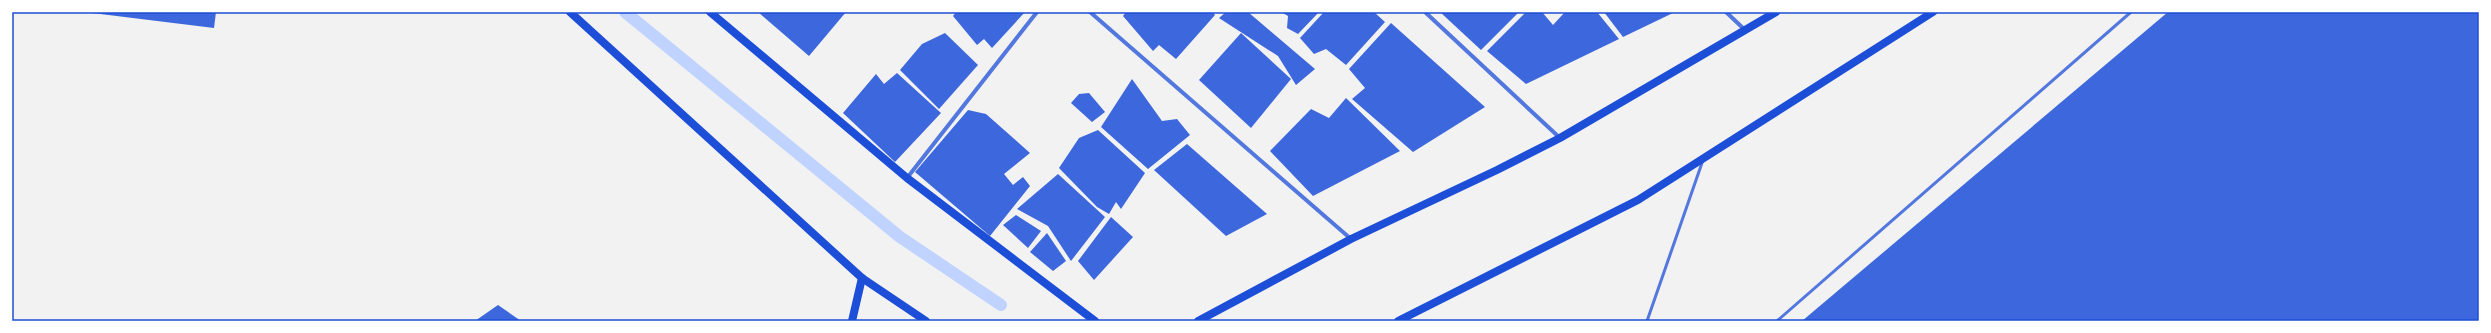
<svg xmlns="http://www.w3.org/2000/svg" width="2491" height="333" viewBox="0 0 2491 333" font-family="Barlow,sans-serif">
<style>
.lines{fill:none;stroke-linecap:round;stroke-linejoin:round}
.stream{stroke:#bfd3fe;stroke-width:12}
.building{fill:#3d67dc}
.service{stroke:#5277de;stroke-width:3}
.minor{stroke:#5277de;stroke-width:4}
.secondary{stroke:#1d4ed8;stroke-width:8}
.neatline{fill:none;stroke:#1d4ed8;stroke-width:1.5}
</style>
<rect width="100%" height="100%" fill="#f2f2f2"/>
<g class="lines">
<!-- stream -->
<path class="stream" d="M625 12 900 237 1001 305"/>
</g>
<!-- building -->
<g class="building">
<path d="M84 12H216L214 28Z"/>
<path d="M758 12H846L809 56Z"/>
<path d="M956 12H1025L992 48 984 39 977 45 953 16Z"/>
<path d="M1126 12H1213L1215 15 1176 59 1159 45 1153 51 1123 16Z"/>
<path d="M1226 12H1248L1315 69 1296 85 1278 56 1219 18Z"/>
<path d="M1281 12H1319L1298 34 1287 28 1288 16Z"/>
<path d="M1324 12H1374L1385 22 1346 65 1326 49 1314 54 1300 38Z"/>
<path d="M1440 12H1519L1481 50Z"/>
<path d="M1526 12H1542L1553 25 1565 12H1597L1619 39 1526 84 1487 51Z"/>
<path d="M1604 12H1675L1623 37Z"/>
<path d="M2168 12H2479V321H1802Z"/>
<path d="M1391 23 1485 107 1413 152 1352 99 1365 88 1349 69Z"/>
<path d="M945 33 978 65 939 109 900 70 922 44Z"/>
<path d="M1241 33 1291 79 1251 128 1199 80Z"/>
<path d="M897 73 941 113 895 162 843 113 876 74 884 84Z"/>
<path d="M1132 79 1162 121 1177 119 1190 135 1148 169 1101 127Z"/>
<path d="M1089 93 1105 112 1092 122 1071 103 1079 94Z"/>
<path d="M1346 98 1400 151 1313 196 1270 151 1311 109 1329 118Z"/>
<path d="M968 110 986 114 1030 153 1004 174 1013 185 1023 177 1030 186 990 236 915 172Z"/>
<path d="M1098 130 1145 173 1121 209 1116 202 1109 214 1097 207 1059 168 1079 138Z"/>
<path d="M1187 144 1267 214 1226 236 1154 170Z"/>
<path d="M1058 174 1105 217 1071 261 1048 226 1017 209Z"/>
<path d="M1016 215 1041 231 1028 248 1003 225Z"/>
<path d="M1111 217 1133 237 1094 280 1078 261Z"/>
<path d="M1047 233 1066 261 1053 271 1030 252Z"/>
<path d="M498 305 521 321H475Z"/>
</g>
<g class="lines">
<!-- service -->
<g class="service">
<path d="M1647 321 1703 160"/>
<path d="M1777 321 2131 12"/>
</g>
<!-- minor -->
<g class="minor">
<path d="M1090 12 1351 239"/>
<path d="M1425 12 1560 138"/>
<path d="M1726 12 1745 30"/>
<path d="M907 178 1037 12"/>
</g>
<!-- secondary -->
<g class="secondary">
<path d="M570 12 862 278 926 321"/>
<path d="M710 12 907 178 1095 321"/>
<path d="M852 321 862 278"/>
<path d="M1198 321 1351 239 1497 170 1560 138 1776 12"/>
<path d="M1398 321 1638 200 1933 12"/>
</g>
</g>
<!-- border -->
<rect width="2491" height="333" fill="none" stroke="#ffffff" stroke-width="26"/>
<rect x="13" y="13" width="2465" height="307" class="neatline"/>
</svg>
